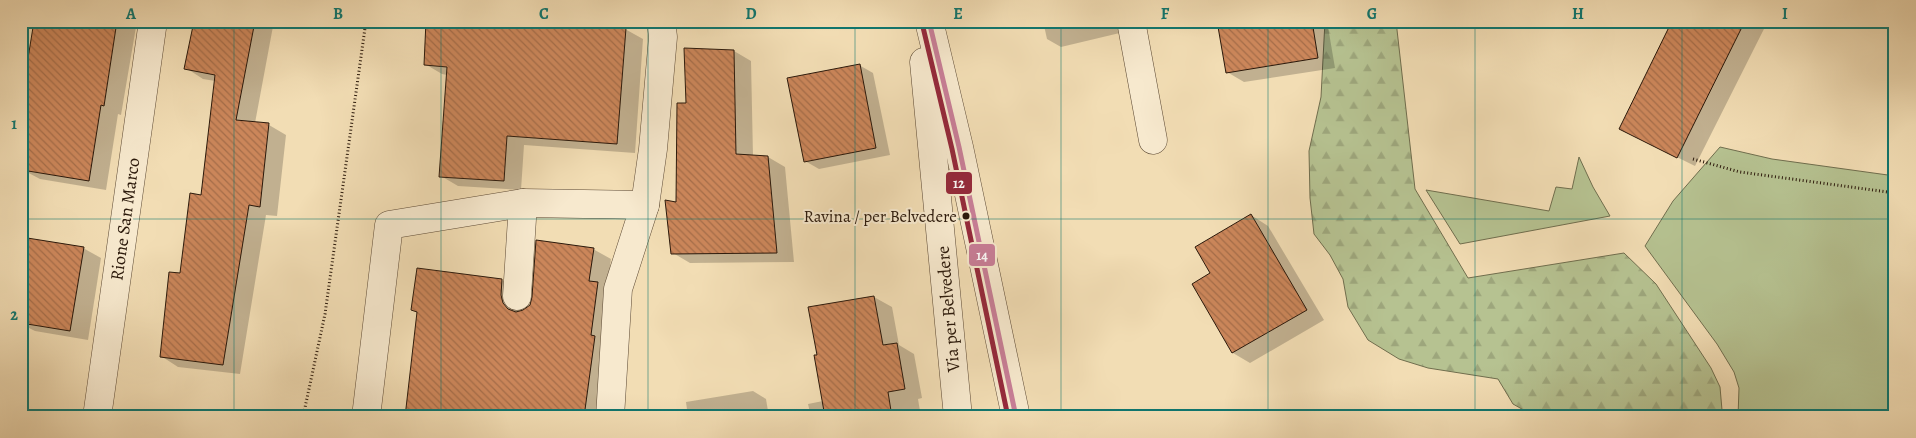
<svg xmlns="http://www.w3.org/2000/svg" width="1916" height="438" viewBox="0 0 1916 438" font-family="Alegreya,serif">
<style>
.grass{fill:#b6c291;stroke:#706e4e}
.forest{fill:url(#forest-firs);stroke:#706e4e}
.shadow{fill:#0003}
.building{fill:url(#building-back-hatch);stroke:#2b190b}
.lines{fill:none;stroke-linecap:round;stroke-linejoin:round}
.street-casing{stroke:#5d4a35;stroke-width:29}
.path{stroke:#2b190b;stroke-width:3;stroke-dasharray:1 2.5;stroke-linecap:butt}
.street{stroke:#f7e9ce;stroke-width:28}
.bus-1-casing{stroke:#f7e9ce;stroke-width:9}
.bus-2-casing{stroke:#f7e9ce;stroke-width:9}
.bus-1{stroke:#c87e97;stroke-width:5}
.bus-2{stroke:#95293b;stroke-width:5}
.grid{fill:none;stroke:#0f766e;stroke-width:1;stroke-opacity:0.55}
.bus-dot{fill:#2b190b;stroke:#f7e9ce;stroke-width:2}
.labels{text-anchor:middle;stroke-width:4;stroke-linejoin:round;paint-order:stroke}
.bus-label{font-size:17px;fill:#2b190b;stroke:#f7e9ce;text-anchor:end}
.street-label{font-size:18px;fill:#2b190b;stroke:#f7e9ce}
.line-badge{stroke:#f7e9ce;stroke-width:2}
.badge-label{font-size:14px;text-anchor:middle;font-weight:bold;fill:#fff}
.neatline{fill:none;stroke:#0f766e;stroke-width:2}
.grid-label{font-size:16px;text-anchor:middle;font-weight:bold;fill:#0f766e}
</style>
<defs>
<pattern id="forest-firs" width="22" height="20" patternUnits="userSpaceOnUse" patternTransform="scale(1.25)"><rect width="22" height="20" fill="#b6c291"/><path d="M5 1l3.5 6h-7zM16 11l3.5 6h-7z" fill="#9da67c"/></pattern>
<pattern id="building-back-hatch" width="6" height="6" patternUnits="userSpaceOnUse" patternTransform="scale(1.25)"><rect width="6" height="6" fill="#cb865a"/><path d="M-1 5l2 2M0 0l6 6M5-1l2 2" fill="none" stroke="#a56d49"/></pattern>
</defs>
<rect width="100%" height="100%" fill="#f2ddb4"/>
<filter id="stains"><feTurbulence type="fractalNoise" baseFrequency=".004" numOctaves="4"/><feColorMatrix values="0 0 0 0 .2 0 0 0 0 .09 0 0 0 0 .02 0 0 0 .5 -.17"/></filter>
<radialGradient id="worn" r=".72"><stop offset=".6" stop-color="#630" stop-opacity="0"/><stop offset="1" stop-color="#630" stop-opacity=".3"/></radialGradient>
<!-- grass -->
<g class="grass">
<path d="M1720 147 1772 159 1895 176V417H1738L1739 388 1734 372 1717 344 1645 246 1673 201Z"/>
<path d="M1579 157 1593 187 1610 216 1460 244 1426 190 1549 211 1556 187 1572 189Z"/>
</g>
<!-- forest -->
<path class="forest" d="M1325 21H1396L1415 189 1468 278 1624 253 1656 284 1711 368 1720 387 1722 410 1720 417H1536L1513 404 1498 379 1428 368 1399 359 1368 340 1348 307 1343 279 1330 255 1314 234 1310 198 1309 151 1321 97Z"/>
<!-- shadow -->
<g class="shadow">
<path d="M35 21H137L121 115 118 114 106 190 40 179 23 170 28 138 21 134V105Z"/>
<path d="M195 21H274L255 123 269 125 286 135 277 216 266 215 240 374 178 367 161 356 202 196 215 81 203 79 186 68Z"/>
<path d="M427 21H622L621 29H625L643 39 635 153 524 145 521 190 458 186 441 176 447 75 442 74 425 64Z"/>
<path d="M1043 21H1121L1124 32 1061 47 1047 39Z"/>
<path d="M1219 21H1327L1335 68 1244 82 1227 72Z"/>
<path d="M1654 21H1768L1695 166 1638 138 1670 29Z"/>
<path d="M734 51 751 61 753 156 768 157 785 167 794 262 690 263 673 253 687 104Z"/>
<path d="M859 65 873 73 890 155 819 169 805 161Z"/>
<path d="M1251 215 1268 226 1324 320 1250 363 1233 353 1193 285 1212 274Z"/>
<path d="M21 238 83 248 101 258 88 340 35 331 21 324Z"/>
<path d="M593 249 611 259 607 289 609 417H406L418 313 412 310 418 269 502 280 520 290V312L525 311Z"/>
<path d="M874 297 892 307 899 345 914 354 922 398 918 399 921 417H811L808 404 823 401 818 356Z"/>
<path d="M753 391 766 399 769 417H688L686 402Z"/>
</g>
<!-- building -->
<g class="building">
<path d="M34 21H117L104 106 101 105 89 181 22 170 28 134 21 133V102Z"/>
<path d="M194 21H255L236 120 269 123 260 207 249 205 223 365 160 357 169 272 180 273 190 193 201 195 215 75 184 69Z"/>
<path d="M426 21H604V27L626 28 617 144 507 136 504 181 439 177 447 67 424 65Z"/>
<path d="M1217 21H1312L1318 58 1226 73Z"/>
<path d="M1672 21H1745L1677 158 1619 129Z"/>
<path d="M684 48 734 50 736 154 768 156 777 253 671 254 665 200 676 202 677 103H686Z"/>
<path d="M860 64 876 148 804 162 787 78Z"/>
<path d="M1251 214 1307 310 1232 353 1192 284 1210 273 1195 247Z"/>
<path d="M21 237 84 247 70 331 21 323Z"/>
<path d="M536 240 594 248 589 281 598 282 591 335 595 336 584 417H405L417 312 411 310 417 268 502 279 501 295 503 303 508 309 516 312 523 310 530 305 532 297Z"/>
<path d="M874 296 883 345 897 343 905 389 888 392 892 417H825L814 355H817L808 307Z"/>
</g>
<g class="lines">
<!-- street casing -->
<g class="street-casing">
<g id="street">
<path d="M929 21 959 147 1016 417"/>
<path d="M1131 21 1153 140"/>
<path d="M924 62 958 417"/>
<path d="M645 205 653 149 663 37 661 21"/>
<path d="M517 296 523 203 645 205 618 289 610 417"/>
<path d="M97 417 153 21"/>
<path d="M366 417 389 225 523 203"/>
</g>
</g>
<!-- path -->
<g class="path">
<path d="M1693 159 1740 172 1895 193"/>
<path d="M303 417 325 314 366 21"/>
</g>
<!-- street -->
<use href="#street" class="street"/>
<!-- bus-1 casing -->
<g class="bus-1-casing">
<path id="bus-1" d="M929 21 959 147 1016 417"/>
</g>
<!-- bus-2 casing -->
<g class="bus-2-casing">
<path id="bus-2" d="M922 23 952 149 1008 417"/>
</g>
<!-- bus-1 -->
<use href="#bus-1" class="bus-1"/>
<!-- bus-2 -->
<use href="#bus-2" class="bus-2"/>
</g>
<!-- grid -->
<path class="grid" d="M234 21V417M441 21V417M648 21V417M855 21V417M1061 21V417M1268 21V417M1475 21V417M1682 21V417M21 219H1895"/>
<!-- markers -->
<circle class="bus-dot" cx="966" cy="216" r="4.5"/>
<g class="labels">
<!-- bus labels -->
<g class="bus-label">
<text x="957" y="222">Ravina / per Belvedere</text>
</g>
<!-- street labels -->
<g class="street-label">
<text transform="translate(125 219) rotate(-82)" y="6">Rione San Marco</text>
<text transform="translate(948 309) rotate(-95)" y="6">Via per Belvedere</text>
</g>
</g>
<g class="line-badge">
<rect x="945" y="171" width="28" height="24" rx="5" fill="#95293b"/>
<rect x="968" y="243" width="28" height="24" rx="5" fill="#c87e97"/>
</g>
<g class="badge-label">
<text x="959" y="188">12</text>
<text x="982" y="260">14</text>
</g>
<!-- margin -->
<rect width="1916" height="438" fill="none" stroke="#f2ddb4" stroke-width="55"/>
<rect x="28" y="28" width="1860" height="382" class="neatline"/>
<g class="grid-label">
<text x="131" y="19">A</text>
<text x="338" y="19">B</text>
<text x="544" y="19">C</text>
<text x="751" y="19">D</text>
<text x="958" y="19">E</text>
<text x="1165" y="19">F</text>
<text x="1372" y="19">G</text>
<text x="1578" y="19">H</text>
<text x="1785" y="19">I</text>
<text x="14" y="129">1</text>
<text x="14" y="320">2</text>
</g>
<rect width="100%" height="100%" filter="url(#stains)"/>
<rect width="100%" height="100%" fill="url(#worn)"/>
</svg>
